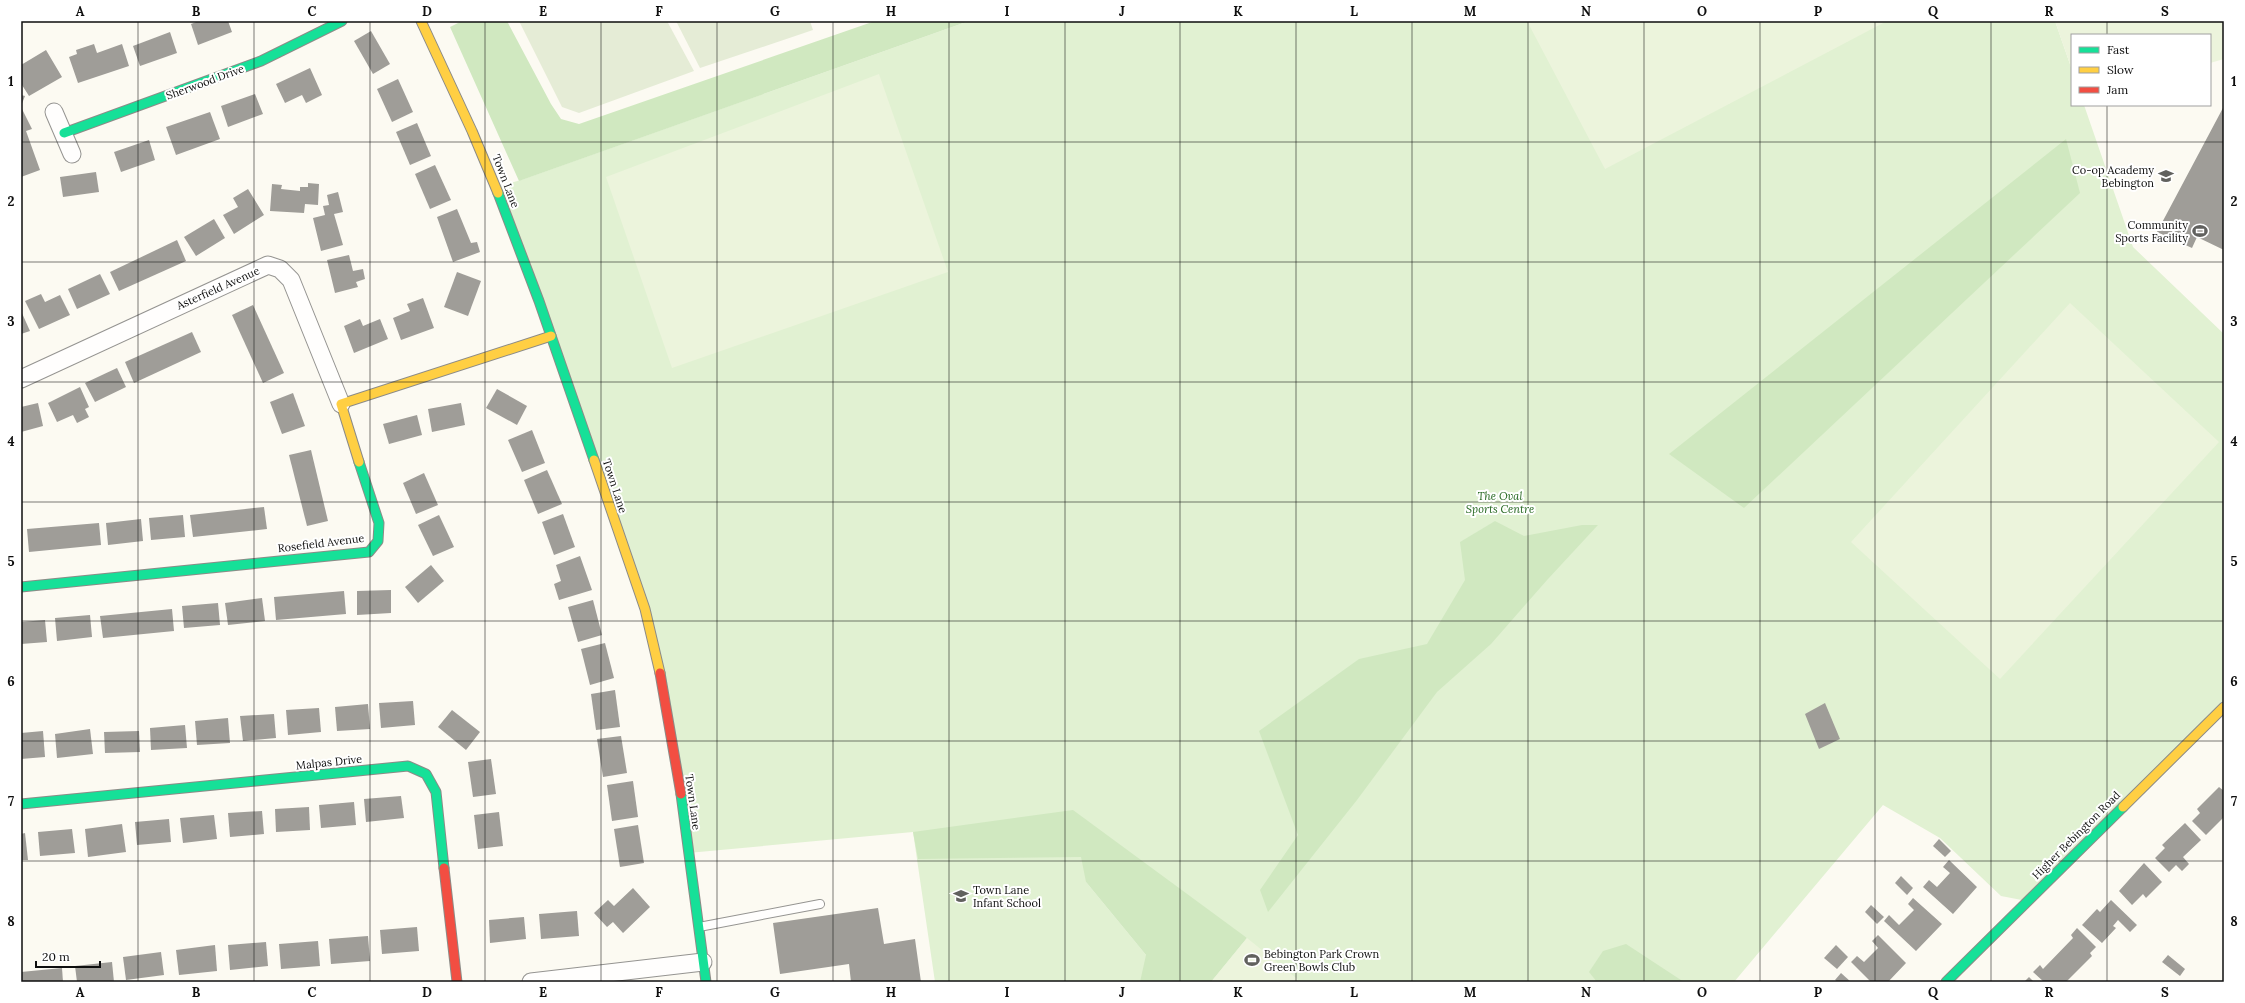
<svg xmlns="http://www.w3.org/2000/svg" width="2245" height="1003" viewBox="0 0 2245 1003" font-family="Lora,serif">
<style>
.green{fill:#e1f1d2}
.forest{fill:#d0e8c0}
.cemetery{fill:#e5ecd6}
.pitch{fill:#ecf4dc}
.building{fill:#9f9d98}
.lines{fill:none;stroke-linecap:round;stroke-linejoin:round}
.lane-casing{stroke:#959491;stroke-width:10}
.street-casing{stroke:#959491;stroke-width:19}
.fast-casing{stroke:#8c8b87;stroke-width:11}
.slow-casing{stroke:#8c8b87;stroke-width:11}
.jam-casing{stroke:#8c8b87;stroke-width:11}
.lane{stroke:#fffefd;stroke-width:8}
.street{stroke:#fffefd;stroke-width:17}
.fast{stroke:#16e098;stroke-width:9}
.slow{stroke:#ffcf43;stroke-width:9}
.jam{stroke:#f24e42;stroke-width:9}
.grid{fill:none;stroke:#0e0e0e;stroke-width:1;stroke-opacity:0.55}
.labels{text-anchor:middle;stroke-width:4;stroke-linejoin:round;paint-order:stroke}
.street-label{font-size:11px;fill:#0e0e0e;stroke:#fff}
.poi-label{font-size:11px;fill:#0e0e0e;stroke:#fff;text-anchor:end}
.park-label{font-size:11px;font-style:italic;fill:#23661e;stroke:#fff}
.neatline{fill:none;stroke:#0e0e0e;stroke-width:1.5}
.grid-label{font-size:13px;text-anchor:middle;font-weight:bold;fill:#0e0e0e}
</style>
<rect width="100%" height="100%" fill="#fcfaf2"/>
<!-- green -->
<path class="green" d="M969 21H2055L2072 70V105H2084L2133 247 2224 334V707L2027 901 2001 896 1940 838 1883 805 1734 982H1211L1247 938 1086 882 1146 955 1151 982H935L913 832 688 853 657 657 497 187 524 179Z"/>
<!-- forest -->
<g class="forest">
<path d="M462 21H507L551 104 561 119 579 124 875 21H969L519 181 450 27Z"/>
<path d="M2066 139 2080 193 1744 508 1669 454Z"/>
<path d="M1495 521 1524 536 1582 525H1598L1548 579 1491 644 1437 692 1357 800 1268 912 1260 890 1298 835 1259 731 1359 659 1427 644 1465 580 1460 542Z"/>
<path d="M1073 810 1247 938 1211 982H1140L1146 955 1086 882 1081 857 918 859 913 832Z"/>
<path d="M1626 944 1684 982H1597L1589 972 1603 951Z"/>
</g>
<!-- cemetery -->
<g class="cemetery">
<path d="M519 21H667L694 71 579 113 562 107Z"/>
<path d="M676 21H810L813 30 700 68Z"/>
</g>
<!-- pitch -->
<g class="pitch">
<path d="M1527 21H1887L1605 169Z"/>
<path d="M2055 21H2224V59L2210 63V35H2072V70Z"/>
<path d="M879 74 948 272 672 368 606 177Z"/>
<path d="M2070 303 2219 442 2000 679 1851 542Z"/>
<path d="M1247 938 1301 982H1211Z"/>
</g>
<!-- building -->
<g class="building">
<path d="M199 21H228L232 32 198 45 191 24Z"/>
<path d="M371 31 390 64 373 74 354 41Z"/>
<path d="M170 32 177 53 140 66 133 46Z"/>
<path d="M94 44 97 53 122 44 129 66 78 83 69 57 77 54 76 50Z"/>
<path d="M46 50 62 77 29 96 22 85 21 86V65Z"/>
<path d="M310 68 322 95 306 103 302 95 285 103 276 84Z"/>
<path d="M398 79 413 112 392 122 377 89Z"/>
<path d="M255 94 263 114 228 127 221 106Z"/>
<path d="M21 95 25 96 21 106Z"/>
<path d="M2224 106V250L2197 237 2192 248 2157 232Z"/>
<path d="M21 107 32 129 26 131 40 170 21 177Z"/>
<path d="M210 112 220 139 176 155 166 127Z"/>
<path d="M417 123 431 156 410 165 396 132Z"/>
<path d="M149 140 155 160 121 172 114 152Z"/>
<path d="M435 165 451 200 430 209 415 174Z"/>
<path d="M96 172 99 192 63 197 60 177Z"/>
<path d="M308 183 319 184 318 205 305 204 304 213 270 211 272 184 282 185 281 189 300 191V187H308Z"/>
<path d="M248 189 264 215 234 234 223 215 238 207 233 198Z"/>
<path d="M338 192 343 212 334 214 343 245 321 251 313 218 325 215 323 206 329 205 327 195Z"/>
<path d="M457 209 471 243 477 242 480 252 453 262 437 217Z"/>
<path d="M214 219 225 238 196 256 184 237Z"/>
<path d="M177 240 186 261 119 291 110 272Z"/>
<path d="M349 255 353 271 363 269 365 279 356 282 358 287 335 293 327 260Z"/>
<path d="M457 272 481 281 468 316 444 307Z"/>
<path d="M100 274 110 294 77 309 68 289Z"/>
<path d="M41 294 45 302 60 295 70 315 39 329 25 301Z"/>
<path d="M423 298 434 328 401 340 393 318 410 311 407 304Z"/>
<path d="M253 305 284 373 263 383 232 315Z"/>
<path d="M21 311 30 331 21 334Z"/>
<path d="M360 319 363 326 380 319 388 339 354 353 344 326Z"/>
<path d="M192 332 201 352 134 383 125 362Z"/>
<path d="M117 368 126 387 95 402 85 383Z"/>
<path d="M80 387 89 407 85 409 89 417 77 423 73 415 57 422 48 403Z"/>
<path d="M497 389 527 406 517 425 486 408Z"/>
<path d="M293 393 305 426 282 434 270 402Z"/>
<path d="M38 403 43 426 21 432V407Z"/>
<path d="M461 403 465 425 432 432 428 409Z"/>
<path d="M417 415 422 435 389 444 383 424Z"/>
<path d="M532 430 545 463 522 472 508 440Z"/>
<path d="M311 450 328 521 307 526 289 455Z"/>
<path d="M547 470 562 504 538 514 524 480Z"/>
<path d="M424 473 438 505 416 514 403 483Z"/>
<path d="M264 507 267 529 193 537 190 515Z"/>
<path d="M563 514 575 547 554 555 542 522Z"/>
<path d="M183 515 185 537 151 540 149 518Z"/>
<path d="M439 515 454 547 433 556 418 525Z"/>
<path d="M141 519 143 541 108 545 106 523Z"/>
<path d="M99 523 101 545 29 552 27 529Z"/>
<path d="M580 556 592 590 559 600 554 584 561 581 556 565Z"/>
<path d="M431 565 444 581 418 603 405 587Z"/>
<path d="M391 590V613L357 615V591Z"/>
<path d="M344 591 346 614 276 620 274 597Z"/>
<path d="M262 598 265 621 228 625 225 603Z"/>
<path d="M593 600 602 635 578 642 568 607Z"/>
<path d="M218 603 220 625 184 628 182 606Z"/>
<path d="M172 609 174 631 103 638 100 616Z"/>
<path d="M90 615 92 637 57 641 55 618Z"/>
<path d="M45 620 47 642 21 644V622Z"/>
<path d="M605 643 614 678 590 685 581 649Z"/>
<path d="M615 690 620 727 596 730 591 694Z"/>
<path d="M413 701 415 725 381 728 379 703Z"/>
<path d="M1825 703 1840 739 1819 749 1805 714Z"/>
<path d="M368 704 370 729 337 731 335 707Z"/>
<path d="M319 708 321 732 288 735 286 710Z"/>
<path d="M452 710 480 732 466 750 438 727Z"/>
<path d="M274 714 276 738 243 741 240 716Z"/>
<path d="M228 718 230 743 197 745 195 721Z"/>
<path d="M185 725 187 748 151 750 150 728Z"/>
<path d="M90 729 93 754 57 758 55 734Z"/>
<path d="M43 731 45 757 21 759V733Z"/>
<path d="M139 731 140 752 105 753 104 732Z"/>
<path d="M621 736 627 773 603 777 597 739Z"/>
<path d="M491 759 496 794 473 797 468 762Z"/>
<path d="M633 781 638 817 612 821 607 785Z"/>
<path d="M2219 787 2224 791V817L2206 835 2192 821 2200 813 2197 809Z"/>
<path d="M401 796 404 818 366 822 364 799Z"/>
<path d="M354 802 356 825 321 828 319 805Z"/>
<path d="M309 807 310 830 276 832 275 809Z"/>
<path d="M262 811 264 834 230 837 228 813Z"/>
<path d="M499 812 503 846 478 849 474 815Z"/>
<path d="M214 815 217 839 183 843 180 818Z"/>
<path d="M169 819 171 842 137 845 135 822Z"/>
<path d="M2185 823 2201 840 2183 857 2189 864 2182 871 2176 865 2169 872 2155 858 2165 848 2162 845Z"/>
<path d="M122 824 126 852 88 857 85 829Z"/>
<path d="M638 825 644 863 620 867 614 829Z"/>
<path d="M72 829 75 853 40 856 38 832Z"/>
<path d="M25 833 28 860H21V834Z"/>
<path d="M1939 839 1951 851 1945 857 1933 846Z"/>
<path d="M1949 860 1977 887 1953 914 1923 887 1929 880 1937 887 1950 873 1943 867Z"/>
<path d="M2144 863 2162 882 2146 898 2143 894 2132 905 2119 891Z"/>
<path d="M1901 876 1913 888 1907 895 1895 883Z"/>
<path d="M633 888 650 907 623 933 613 922 607 927 594 913 608 900 614 906Z"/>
<path d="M1913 898 1942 924 1916 951 1884 921 1889 915 1899 925 1914 910 1908 904Z"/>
<path d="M2111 900 2137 925 2130 932 2118 920 2113 926 2116 928 2102 943 2082 925 2097 909 2100 912Z"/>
<path d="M1871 905 1884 917 1877 924 1865 912Z"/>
<path d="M878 908 884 944 915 939 921 982H851L849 964 780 974 773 923Z"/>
<path d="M577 911 579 936 541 939 539 914Z"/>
<path d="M524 917 526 939 490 943 489 920Z"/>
<path d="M417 927 419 951 382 954 380 930Z"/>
<path d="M2077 928 2096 947 2090 953 2092 956 2066 982H2044L2033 972 2040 965 2043 969 2073 938 2071 935Z"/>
<path d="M1878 935 1906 963 1888 982H1871L1851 962 1857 956 1864 962 1878 948 1872 941Z"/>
<path d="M368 936 370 961 331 964 329 939Z"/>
<path d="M318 941 320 966 281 969 279 944Z"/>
<path d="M266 942 268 966 230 970 228 945Z"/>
<path d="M215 945 217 971 179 975 176 950Z"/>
<path d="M1836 945 1848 957 1837 969 1824 958Z"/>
<path d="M161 952 164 975 126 980 123 957Z"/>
<path d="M2168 955 2185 969 2180 976 2162 962Z"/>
<path d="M112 962 114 982H77L75 966Z"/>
<path d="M62 968 63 982H21V972Z"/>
<path d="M1841 973 1851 982H1838L1835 980Z"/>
<path d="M2029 977 2034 982H2024Z"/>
</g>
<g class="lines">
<!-- lane casing -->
<g class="lane-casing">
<path id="lane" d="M699 927 820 904"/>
</g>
<!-- street casing -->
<g class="street-casing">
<g id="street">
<path d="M54 112 72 154"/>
<path d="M21 379 268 265 280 269 291 280 341 404"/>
<path d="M531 982 703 962"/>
</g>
</g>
<!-- fast casing -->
<g class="fast-casing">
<g id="fast">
<path d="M64 133 261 61 342 21"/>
<path d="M498 193 539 301 594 460"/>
<path d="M21 587 369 552 378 541 379 523 359 462"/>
<path d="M681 794 706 982"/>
<path d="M21 804 408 766 426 774 436 792 444 868"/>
<path d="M1946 982 2123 807"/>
</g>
</g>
<!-- slow casing -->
<g class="slow-casing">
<g id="slow">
<path d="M421 21 472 131 498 193"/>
<path d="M594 460 645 609 660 673"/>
<path d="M359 462 341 404 551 336"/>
<path d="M2123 807 2224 707"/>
</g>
</g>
<!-- jam casing -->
<g class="jam-casing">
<g id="jam">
<path d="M660 673 681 794"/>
<path d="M444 868 457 982"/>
</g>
</g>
<!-- lane -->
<use href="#lane" class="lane"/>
<!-- street -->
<use href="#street" class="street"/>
<!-- fast -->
<use href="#fast" class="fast"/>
<!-- slow -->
<use href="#slow" class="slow"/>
<!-- jam -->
<use href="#jam" class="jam"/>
</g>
<!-- grid -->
<path class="grid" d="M138 21V982M254 21V982M370 21V982M485 21V982M601 21V982M717 21V982M833 21V982M949 21V982M1065 21V982M1180 21V982M1296 21V982M1412 21V982M1528 21V982M1644 21V982M1760 21V982M1875 21V982M1991 21V982M2107 21V35M2107 105V982M21 142H2224M21 262H2224M21 382H2224M21 502H2224M21 621H2224M21 741H2224M21 861H2224"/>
<!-- icons -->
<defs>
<g id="school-bare" transform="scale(1.2)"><path d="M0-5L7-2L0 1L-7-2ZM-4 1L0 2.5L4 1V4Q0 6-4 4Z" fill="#61615e" stroke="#fff" stroke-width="2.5" paint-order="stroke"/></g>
<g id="stadium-bare" transform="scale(1.2)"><path d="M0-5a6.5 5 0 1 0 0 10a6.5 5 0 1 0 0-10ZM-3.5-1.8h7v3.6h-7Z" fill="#61615e" stroke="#fff" stroke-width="2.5" paint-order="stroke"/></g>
</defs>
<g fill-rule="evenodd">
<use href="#school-bare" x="2166" y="176"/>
<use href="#stadium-bare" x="2200" y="231"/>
<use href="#school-bare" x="961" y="896"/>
<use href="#stadium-bare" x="1252" y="960"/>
</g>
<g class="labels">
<!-- street labels -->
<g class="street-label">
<text transform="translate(205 82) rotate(-20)" y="4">Sherwood Drive</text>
<text transform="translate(506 181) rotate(69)" y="4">Town Lane</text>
<text transform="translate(218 288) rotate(-24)" y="4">Asterfield Avenue</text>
<text transform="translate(615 486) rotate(72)" y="4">Town Lane</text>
<text transform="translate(321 543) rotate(-7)" y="4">Rosefield Avenue</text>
<text transform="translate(329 762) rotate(-6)" y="4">Malpas Drive</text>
<text transform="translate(693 802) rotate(82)" y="4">Town Lane</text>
<text transform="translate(2076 835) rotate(-45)" y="4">Higher Bebington Road</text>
</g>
<!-- poi labels -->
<g class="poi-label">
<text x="2154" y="174">Co-op Academy<tspan x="2154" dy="13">Bebington</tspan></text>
<text x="2188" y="229">Community<tspan x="2188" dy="13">Sports Facility</tspan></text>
<text x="973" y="894" text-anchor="start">Town Lane<tspan x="973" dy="13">Infant School</tspan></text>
<text x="1264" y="958" text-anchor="start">Bebington Park Crown<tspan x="1264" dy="13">Green Bowls Club</tspan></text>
</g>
<!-- park labels -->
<g class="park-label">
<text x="1500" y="500">The Oval<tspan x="1500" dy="13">Sports Centre</tspan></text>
</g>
</g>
<!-- border -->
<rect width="2245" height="1003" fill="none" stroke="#ffffff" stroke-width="44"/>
<!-- legend -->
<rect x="2071" y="34" width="140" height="72" fill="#ffffff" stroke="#9f9f9f"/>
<rect x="2079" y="47" width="20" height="6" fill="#16e098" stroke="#9f9f9f"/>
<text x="2107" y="54" font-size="12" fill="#0e0e0e">Fast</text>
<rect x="2079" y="67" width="20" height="6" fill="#ffcf43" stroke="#9f9f9f"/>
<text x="2107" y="74" font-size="12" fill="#0e0e0e">Slow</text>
<rect x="2079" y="87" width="20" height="6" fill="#f24e42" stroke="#9f9f9f"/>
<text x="2107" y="94" font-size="12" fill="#0e0e0e">Jam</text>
<!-- scale -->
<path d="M36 961v6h64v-6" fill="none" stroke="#0e0e0e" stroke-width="2"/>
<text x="42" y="961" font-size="12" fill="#0e0e0e" stroke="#ffffff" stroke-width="3" paint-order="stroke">20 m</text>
<rect x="22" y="22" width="2201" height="959" class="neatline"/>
<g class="grid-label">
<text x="80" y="16">A</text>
<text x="196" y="16">B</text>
<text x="312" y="16">C</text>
<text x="427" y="16">D</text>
<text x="543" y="16">E</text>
<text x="659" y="16">F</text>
<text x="775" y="16">G</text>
<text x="891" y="16">H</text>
<text x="1007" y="16">I</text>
<text x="1122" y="16">J</text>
<text x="1238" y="16">K</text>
<text x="1354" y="16">L</text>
<text x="1470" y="16">M</text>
<text x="1586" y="16">N</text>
<text x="1702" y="16">O</text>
<text x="1818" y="16">P</text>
<text x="1933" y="16">Q</text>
<text x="2049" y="16">R</text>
<text x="2165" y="16">S</text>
<text x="11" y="86">1</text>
<text x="2234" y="86">1</text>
<text x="11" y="206">2</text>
<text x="2234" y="206">2</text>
<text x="11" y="326">3</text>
<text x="2234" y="326">3</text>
<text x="11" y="446">4</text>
<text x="2234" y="446">4</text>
<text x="11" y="566">5</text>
<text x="2234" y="566">5</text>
<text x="11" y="686">6</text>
<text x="2234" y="686">6</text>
<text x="11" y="806">7</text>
<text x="2234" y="806">7</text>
<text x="11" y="926">8</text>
<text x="2234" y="926">8</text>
<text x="80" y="997">A</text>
<text x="196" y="997">B</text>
<text x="312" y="997">C</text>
<text x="427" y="997">D</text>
<text x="543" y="997">E</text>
<text x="659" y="997">F</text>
<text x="775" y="997">G</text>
<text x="891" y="997">H</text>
<text x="1007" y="997">I</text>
<text x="1122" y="997">J</text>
<text x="1238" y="997">K</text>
<text x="1354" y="997">L</text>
<text x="1470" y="997">M</text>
<text x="1586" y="997">N</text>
<text x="1702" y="997">O</text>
<text x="1818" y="997">P</text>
<text x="1933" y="997">Q</text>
<text x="2049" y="997">R</text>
<text x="2165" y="997">S</text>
</g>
</svg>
